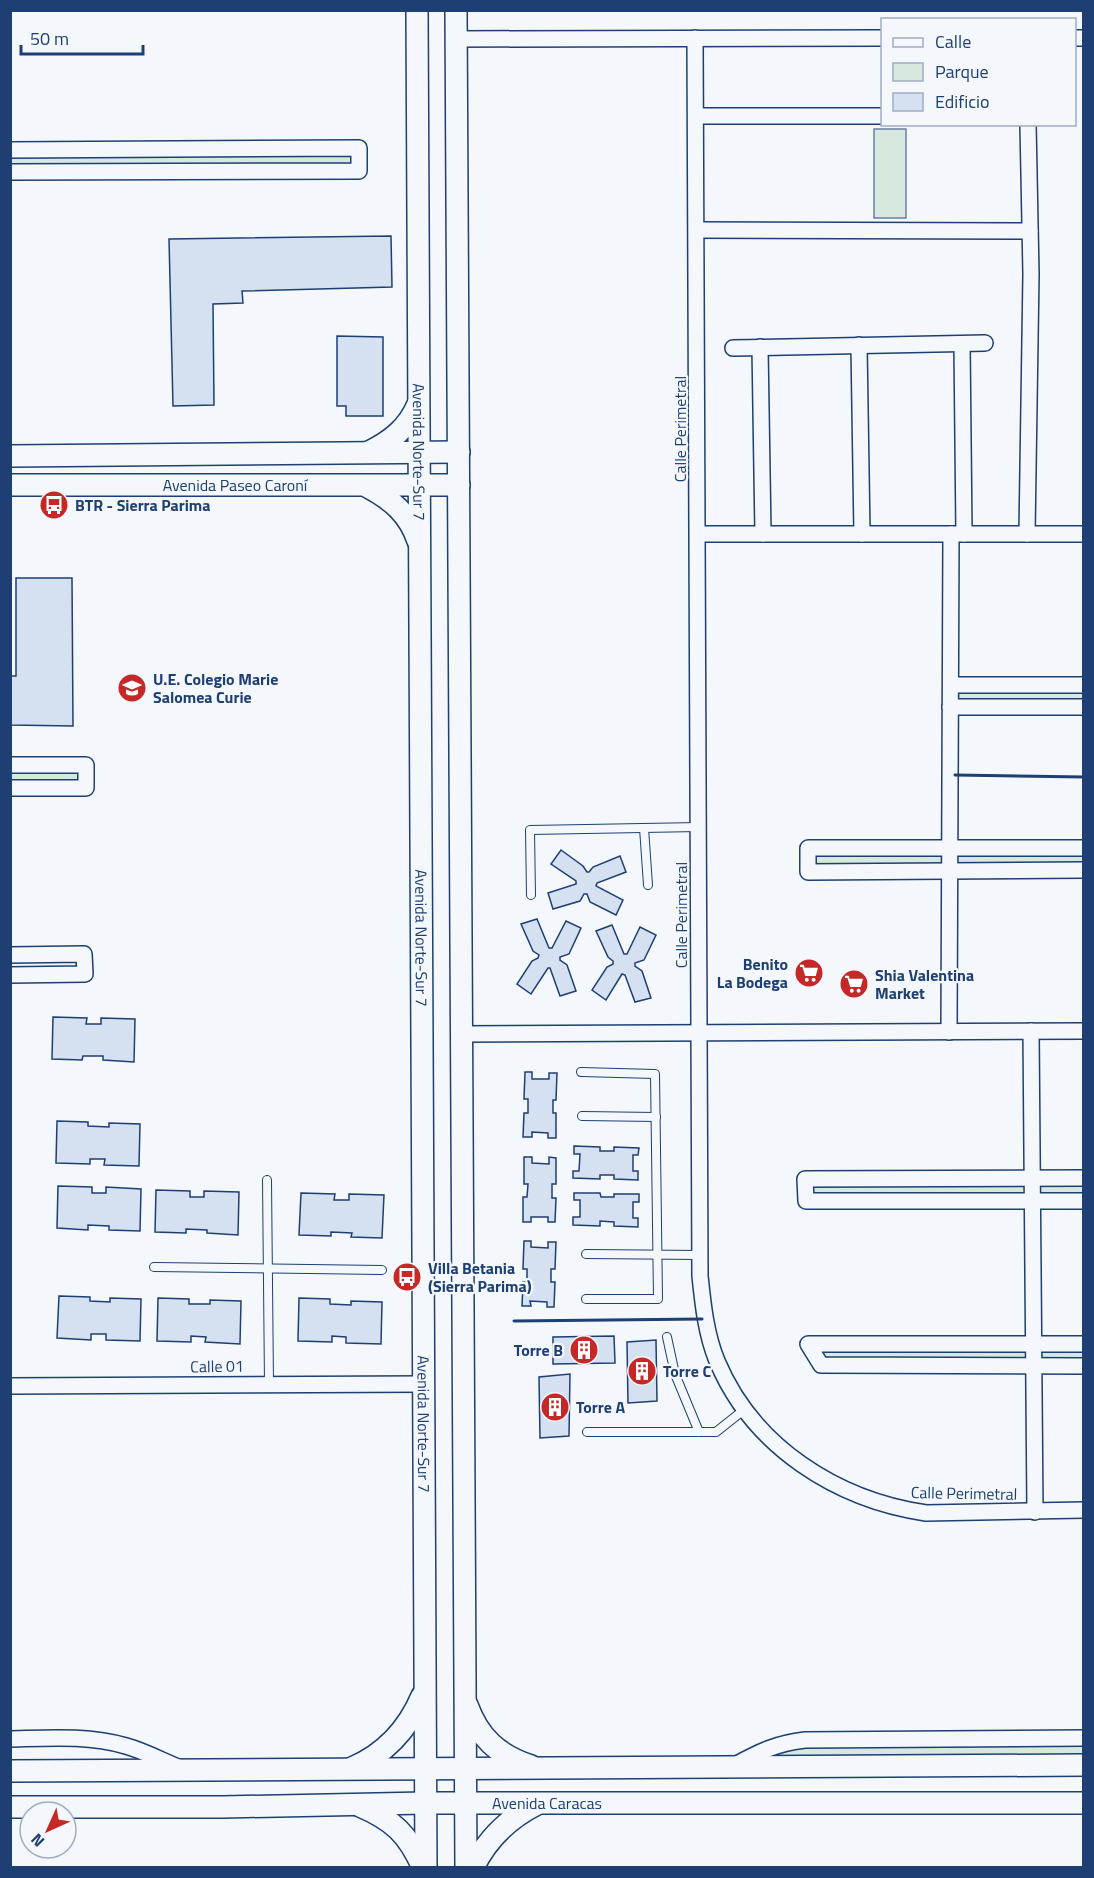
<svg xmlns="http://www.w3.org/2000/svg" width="1094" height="1878" viewBox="0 0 1094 1878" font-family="'Titillium Web',sans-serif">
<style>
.green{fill:#d7e8df;stroke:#687fa3;stroke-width:1.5}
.building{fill:#d5e0f0;stroke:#1d3f73;stroke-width:1.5}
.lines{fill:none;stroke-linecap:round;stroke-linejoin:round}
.lane-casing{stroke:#1d3f73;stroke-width:10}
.street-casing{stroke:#1d3f73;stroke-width:18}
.secondary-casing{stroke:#1d3f73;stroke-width:24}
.lane{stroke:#f4f7fb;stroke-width:8}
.street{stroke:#f4f7fb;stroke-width:15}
.secondary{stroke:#f4f7fb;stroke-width:21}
.wall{stroke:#1d3f73;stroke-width:3}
.labels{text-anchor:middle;stroke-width:4.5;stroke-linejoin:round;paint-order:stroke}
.street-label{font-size:16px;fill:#1d3f73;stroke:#f4f7fb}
.poi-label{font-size:16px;font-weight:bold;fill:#1d3f73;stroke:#f4f7fb;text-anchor:start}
</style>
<rect width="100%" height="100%" fill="#f4f7fb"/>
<!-- green -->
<g class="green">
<rect x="874" y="129" width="32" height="89"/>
<path d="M359 148V171L11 172 10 150Z"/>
<path d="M951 685H1083V707H950Z"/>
<path d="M10 765H86V788H11Z"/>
<path d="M808 848H1083V870L808 872Z"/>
<path d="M1083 1178V1201H806L805 1179Z"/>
<path d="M808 1344H1083V1366L821 1365Z"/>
<path d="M1083 1738V1765L729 1767 769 1747Z"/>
</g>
<!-- building -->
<g class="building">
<path d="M391 236 392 287 242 291 243 303 213 304 214 405 173 406 169 239Z"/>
<path d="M337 336 383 337V416H346V406H337Z"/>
<path d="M16 578H72L73 726 10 725V676H16Z"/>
<path d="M561 850 583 866 587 872H589L593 867 620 856 626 872 597 883 596 886 623 900 616 915 590 902 587 894H584L580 901 553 909 548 893 576 884V881L551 864Z"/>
<path d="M537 919 549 948H552L566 921 581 928 569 954 560 957V960L567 965 576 991 560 996 550 968H548L531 994 517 984 532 961 538 958 539 955 533 951 521 924Z"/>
<path d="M612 925 624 954H627L640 927 656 935 644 960 635 963V966L642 971 651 998 635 1002 625 975 622 974 606 1000 592 990 607 967 613 964V961L608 957 596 931Z"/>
<path d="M53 1017 87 1018 86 1024H101V1018L135 1019 134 1062 103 1060V1056H83L82 1060 52 1059Z"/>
<path d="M525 1072H532V1079H549V1073H557L556 1100H553V1113H556V1138H548V1133L532 1132V1137H523L524 1113H528V1099H524Z"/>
<path d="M57 1121 88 1122V1126L109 1127V1123L140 1124 139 1166 104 1165 105 1159H90V1164L56 1163Z"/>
<path d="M574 1146 600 1147V1151H614V1147L639 1148 638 1155H633V1171H638V1180L614 1179V1175H600V1179L573 1178V1171H579L580 1154H574Z"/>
<path d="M524 1157H532V1163L549 1164V1157L556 1158V1184H552V1198H556L555 1222H548V1217H531V1222H523V1197H527L528 1184H524Z"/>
<path d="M58 1186 92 1187V1193H106V1187L141 1189 140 1231 109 1230V1226L88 1225V1230L57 1228Z"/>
<path d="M156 1190 190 1191V1197H204V1191L239 1192 238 1235 207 1233V1230L186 1229V1233L155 1232Z"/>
<path d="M301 1193 335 1194 334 1200H349V1194L384 1195 382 1238 351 1237 352 1233 331 1232V1236L299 1235Z"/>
<path d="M574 1193H600L601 1197H614V1194H639V1202H633V1218H638V1227L614 1226V1222L600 1221V1226L573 1225V1217H580V1200H574Z"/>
<path d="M524 1241H531V1247L548 1248V1242H556L555 1269H551V1282H555L554 1307H547V1302L530 1301 531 1306H522L523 1282H527V1269H523Z"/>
<path d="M59 1296 90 1297V1301L110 1302V1298L141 1299 140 1341 106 1340V1334H91V1340L57 1338Z"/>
<path d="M158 1298 189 1299V1304H210V1300L241 1301 240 1344 205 1342 206 1337 191 1336V1342L157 1341Z"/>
<path d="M299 1298 330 1299V1304L351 1305V1301L382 1302 381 1344 346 1343V1337L332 1336V1342L298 1341Z"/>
<path d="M614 1336 615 1363 553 1364V1337Z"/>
<path d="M656 1340 657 1401 628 1403 627 1342Z"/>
<path d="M570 1374 569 1436 540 1438 539 1377Z"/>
</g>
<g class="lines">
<!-- lane casing -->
<g class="lane-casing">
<g id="lane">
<path d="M644 828 648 885"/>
<path d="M531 895 530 830 699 827"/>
<path d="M581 1072 655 1074 658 1299H586"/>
<path d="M582 1116 656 1117"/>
<path d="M267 1180 269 1384"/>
<path d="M586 1254 700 1255"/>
<path d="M154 1267 382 1270"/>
<path d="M667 1337 675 1374 699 1432"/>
<path d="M587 1432H716L745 1409"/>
</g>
</g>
<!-- street casing -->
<g class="street-casing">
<g id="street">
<path d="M695 38C699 451 698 864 700 1276 703 1305 706 1334 717 1361 753 1447 837 1500 926 1513L1084 1510"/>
<path d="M1074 38H1084"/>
<path d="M456 39 882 38"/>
<path d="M696 116H882"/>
<path d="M10 150 359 148V171L10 172"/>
<path d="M697 230 1030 231"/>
<path d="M962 344 964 534"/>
<path d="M859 345 862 534"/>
<path d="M760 347 763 534"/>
<path d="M733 348 985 343"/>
<path d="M699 534H1084"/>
<path d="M1027 534 1031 274 1028 124"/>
<path d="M951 685H1084"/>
<path d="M950 707H1084"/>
<path d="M10 765H86V788H10"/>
<path d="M1084 848H808V872L1084 870"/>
<path d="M10 955 84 954 85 974 10 975"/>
<path d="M1031 1031 1035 1512"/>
<path d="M949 1032 951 534"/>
<path d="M462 1034 1084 1031"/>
<path d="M1084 1178 805 1179 806 1201H1084"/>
<path d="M1084 1344H808L821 1365 1084 1366"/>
<path d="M10 1386 424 1384"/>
<path d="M10 1739C49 1738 89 1735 126 1746 144 1751 161 1760 178 1767"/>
<path d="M735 1765C759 1752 777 1743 805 1740L1084 1738"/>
</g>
</g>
<!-- secondary casing -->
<g class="secondary-casing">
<g id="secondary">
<path id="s1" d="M417 10 426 1868"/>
<path d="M456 10 466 1868"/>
<path d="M369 452C391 441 408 428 418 404"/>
<path d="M10 456 459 452"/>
<path id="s2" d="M10 485H459"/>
<path d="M368 487C392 500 409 514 418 541"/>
<path d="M467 1705C479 1738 498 1755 531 1766"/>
<path d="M352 1768C385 1754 408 1729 422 1696"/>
<path d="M10 1771 1084 1765"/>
<path d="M360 1806C393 1820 408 1834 423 1868"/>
<path id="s3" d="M10 1807H223L425 1803H1084"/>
<path d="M473 1868C487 1839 509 1818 537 1804"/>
</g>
</g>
<!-- lane -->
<use href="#lane" class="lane"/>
<!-- street -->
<use href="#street" class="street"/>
<!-- secondary -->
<use href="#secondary" class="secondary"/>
<!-- wall -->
<g class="wall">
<path d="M955 775 1084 777"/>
<path d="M514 1321 702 1319"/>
</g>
</g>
<!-- icons -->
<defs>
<g id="bus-disc" transform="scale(1.5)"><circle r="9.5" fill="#c62828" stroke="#f4f7fb"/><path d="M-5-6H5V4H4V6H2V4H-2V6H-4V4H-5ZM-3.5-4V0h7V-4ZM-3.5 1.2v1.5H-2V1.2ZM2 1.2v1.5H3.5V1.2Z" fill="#fff"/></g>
<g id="school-disc" transform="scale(1.5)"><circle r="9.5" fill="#c62828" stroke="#f4f7fb"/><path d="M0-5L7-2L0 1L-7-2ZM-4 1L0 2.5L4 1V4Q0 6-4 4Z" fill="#fff"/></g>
<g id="supermarket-disc" transform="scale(1.5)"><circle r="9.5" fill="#c62828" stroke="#f4f7fb"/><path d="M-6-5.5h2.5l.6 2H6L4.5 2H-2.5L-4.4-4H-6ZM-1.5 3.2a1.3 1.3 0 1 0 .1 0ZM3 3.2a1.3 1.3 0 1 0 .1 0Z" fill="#fff"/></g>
<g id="building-disc" transform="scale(1.5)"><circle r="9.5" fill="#c62828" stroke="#f4f7fb"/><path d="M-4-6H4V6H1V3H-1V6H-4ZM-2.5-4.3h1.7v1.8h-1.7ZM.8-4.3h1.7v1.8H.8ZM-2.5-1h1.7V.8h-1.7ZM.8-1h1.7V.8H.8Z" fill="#fff"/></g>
</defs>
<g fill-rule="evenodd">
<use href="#bus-disc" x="54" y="505"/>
<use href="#school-disc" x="132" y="688"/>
<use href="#supermarket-disc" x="809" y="973"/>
<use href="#supermarket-disc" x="854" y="984"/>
<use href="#bus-disc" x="407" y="1277"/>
<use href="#building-disc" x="584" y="1350"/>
<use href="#building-disc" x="642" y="1371"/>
<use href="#building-disc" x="555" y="1407"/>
</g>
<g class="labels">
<!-- street labels -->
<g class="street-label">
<text transform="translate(680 429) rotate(-90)" y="6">Calle Perimetral</text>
<text dy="6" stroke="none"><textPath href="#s1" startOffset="442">Avenida Norte-Sur 7</textPath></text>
<text dy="6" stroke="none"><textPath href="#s2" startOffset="225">Avenida Paseo Caroní</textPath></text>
<text transform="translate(681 915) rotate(-90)" y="6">Calle Perimetral</text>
<text dy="6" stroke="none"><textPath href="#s1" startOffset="928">Avenida Norte-Sur 7</textPath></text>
<text transform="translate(217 1366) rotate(-1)" y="6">Calle 01</text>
<text dy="6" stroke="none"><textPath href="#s1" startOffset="1414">Avenida Norte-Sur 7</textPath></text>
<text transform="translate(964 1493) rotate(1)" y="6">Calle Perimetral</text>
<text dy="6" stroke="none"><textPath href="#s3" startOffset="537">Avenida Caracas</textPath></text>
</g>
<!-- poi labels -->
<g class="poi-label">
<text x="75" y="511">BTR - Sierra Parima</text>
<text x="153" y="685">U.E. Colegio Marie<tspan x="153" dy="18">Salomea Curie</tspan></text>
<text x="788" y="970" text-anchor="end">Benito<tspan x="788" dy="18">La Bodega</tspan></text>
<text x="875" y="981">Shia Valentina<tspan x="875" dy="18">Market</tspan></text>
<text x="428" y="1274">Villa Betania<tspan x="428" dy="18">(Sierra Parima)</tspan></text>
<text x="563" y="1356" text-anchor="end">Torre B</text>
<text x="663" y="1377">Torre C</text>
<text x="576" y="1413">Torre A</text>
</g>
</g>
<!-- border -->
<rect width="1094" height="1878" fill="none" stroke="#1d3f73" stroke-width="24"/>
<!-- legend -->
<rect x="881" y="18" width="195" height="108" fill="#f4f7fb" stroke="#9eadc5" stroke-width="1.5"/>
<rect x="893" y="38" width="30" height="9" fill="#f4f7fb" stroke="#9eadc5" stroke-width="1.5"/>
<text x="935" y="48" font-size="18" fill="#1d3f73">Calle</text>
<rect x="893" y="63" width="30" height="18" fill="#d7e8df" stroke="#9eadc5" stroke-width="1.5"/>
<text x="935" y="78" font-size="18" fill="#1d3f73">Parque</text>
<rect x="893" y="93" width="30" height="18" fill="#d5e0f0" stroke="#9eadc5" stroke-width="1.5"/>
<text x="935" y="108" font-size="18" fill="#1d3f73">Edificio</text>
<!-- north arrow -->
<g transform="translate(48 1830) rotate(225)"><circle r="28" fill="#f4f7fb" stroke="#9eadc5" stroke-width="1.5"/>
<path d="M0-4.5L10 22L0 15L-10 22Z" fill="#c62828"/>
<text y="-9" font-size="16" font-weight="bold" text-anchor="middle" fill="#1d3f73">N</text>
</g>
<!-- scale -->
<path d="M21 45v9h122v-9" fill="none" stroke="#1d3f73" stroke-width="3"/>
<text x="30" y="45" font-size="18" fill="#1d3f73" stroke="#f4f7fb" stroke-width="4.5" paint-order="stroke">50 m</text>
</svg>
